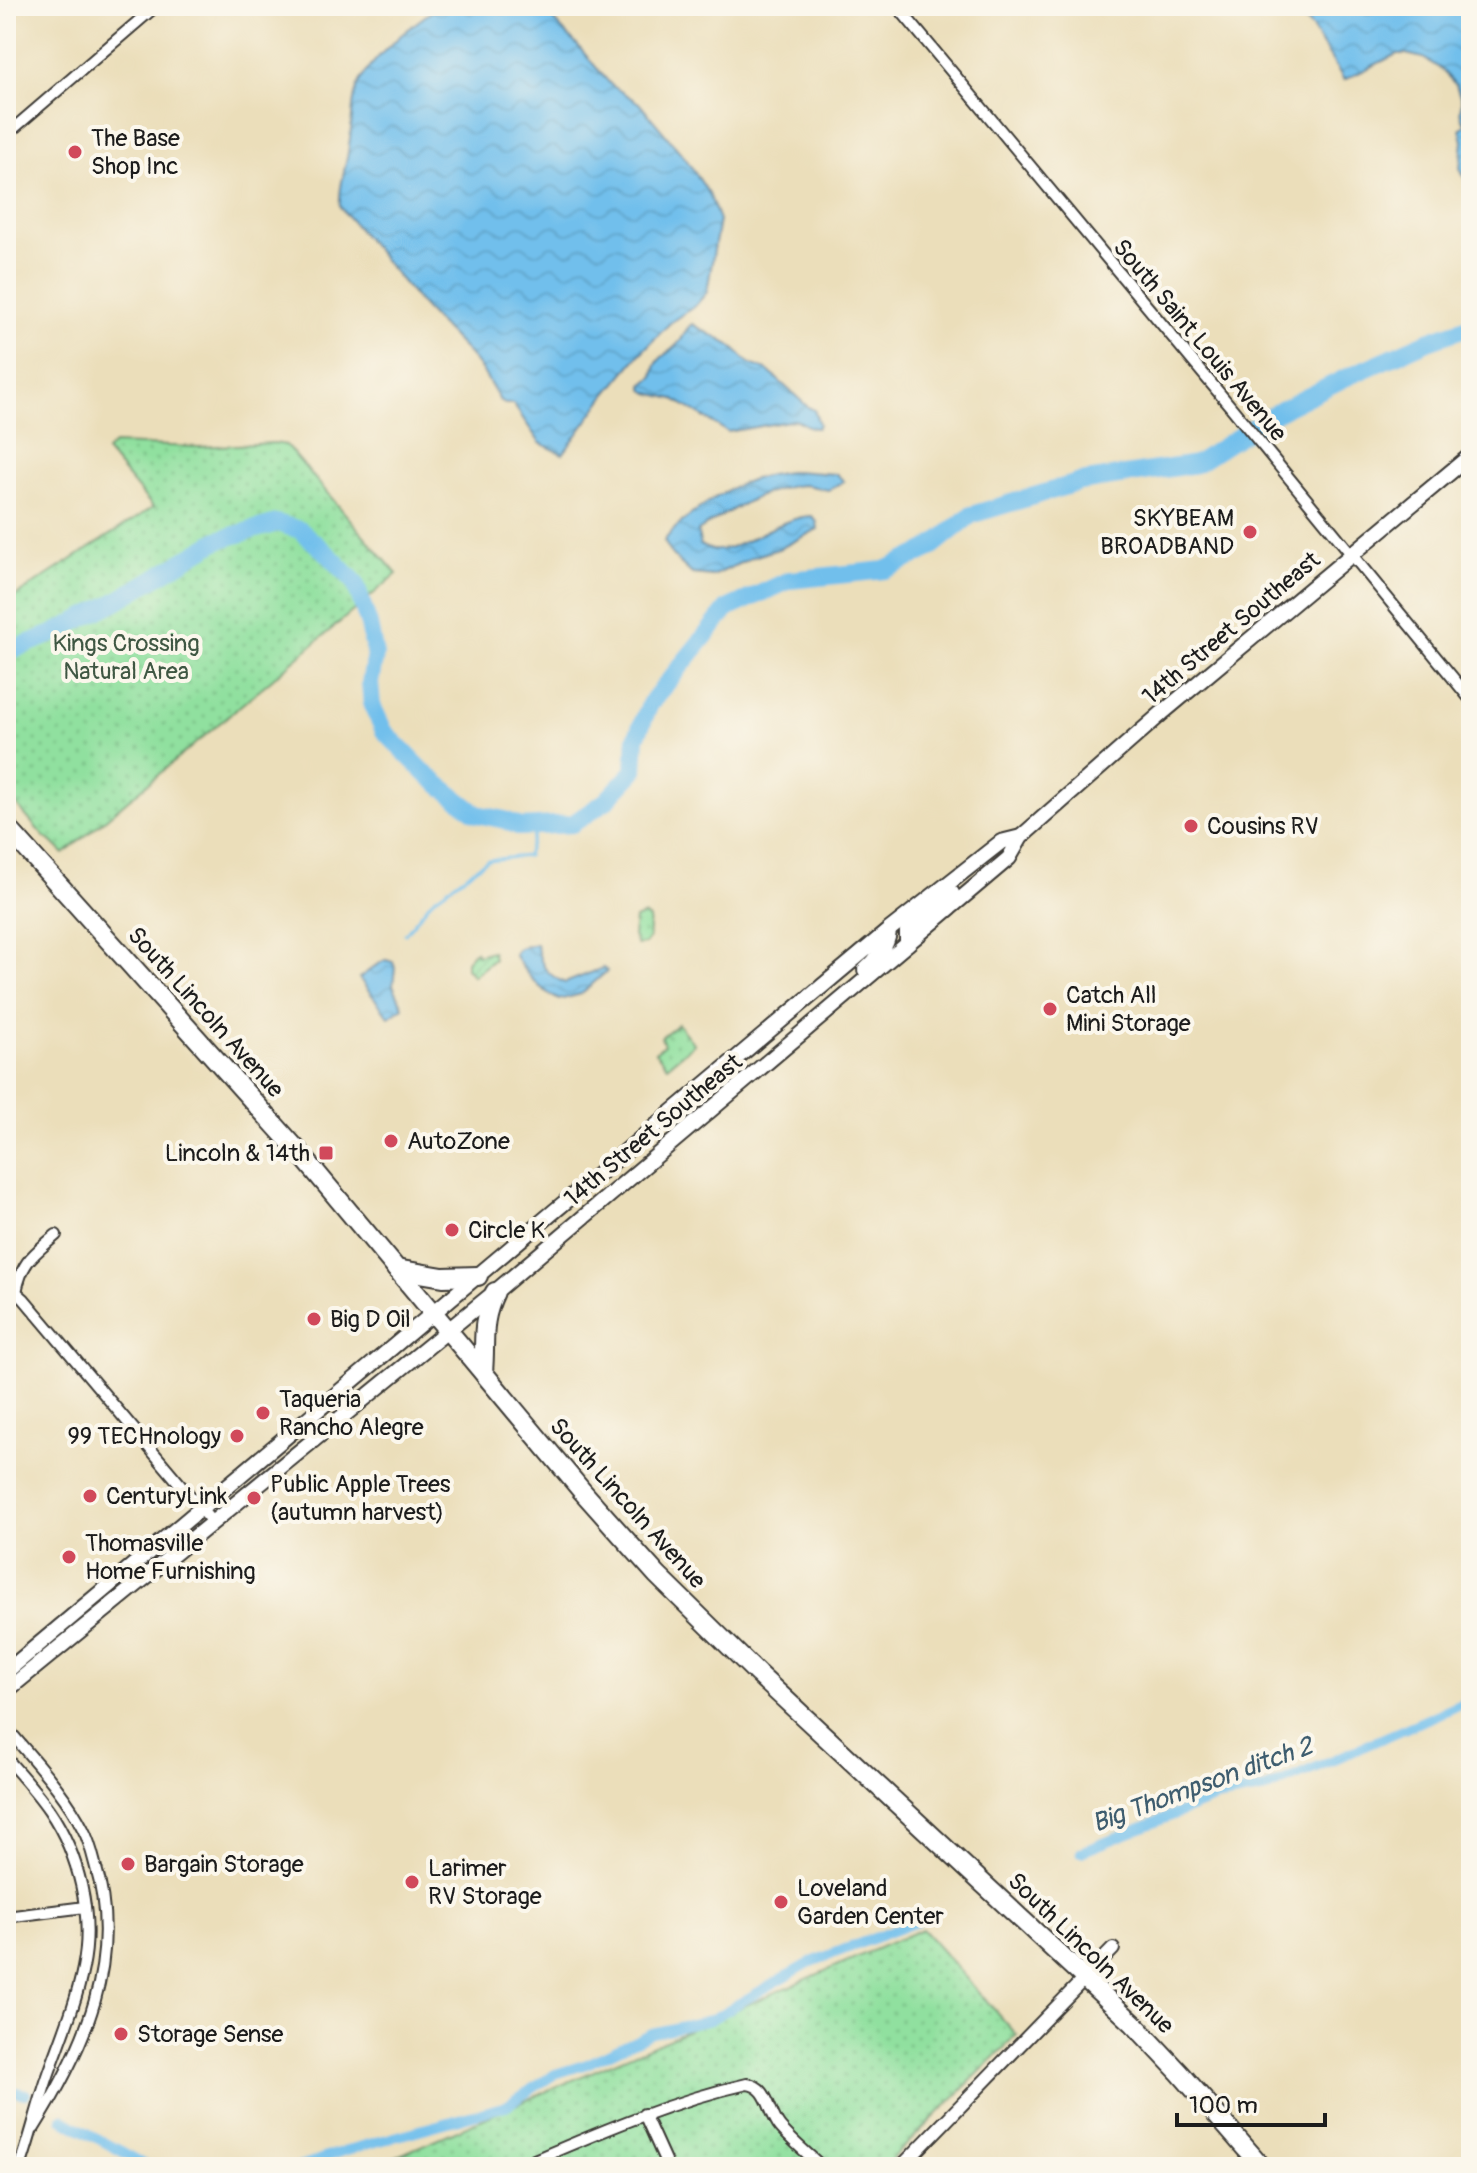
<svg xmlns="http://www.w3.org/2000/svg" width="1477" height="2173" viewBox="0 0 1477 2173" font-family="Pangolin,sans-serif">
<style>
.grass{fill:url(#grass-dots);stroke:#567e5e;stroke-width:2}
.garden{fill:url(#garden-furrows);stroke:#567e5e;stroke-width:2}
.water{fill:url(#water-waves);stroke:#466e84;stroke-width:2}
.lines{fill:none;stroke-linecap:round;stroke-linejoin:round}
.stream{stroke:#71bfec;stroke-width:3}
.canal{stroke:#71bfec;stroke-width:10}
.river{stroke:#71bfec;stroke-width:18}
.minor-casing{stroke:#3b3934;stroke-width:14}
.tertiary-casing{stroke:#3b3934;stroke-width:16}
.secondary-casing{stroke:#3b3934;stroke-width:18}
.trunk-casing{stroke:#3b3934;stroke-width:22}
.minor{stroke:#fff;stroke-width:10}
.tertiary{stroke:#fff;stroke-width:12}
.secondary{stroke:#fff;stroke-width:14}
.trunk{stroke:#fff;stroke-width:18}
.poi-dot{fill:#d1495b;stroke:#fbf7ec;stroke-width:3}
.labels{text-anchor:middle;stroke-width:8;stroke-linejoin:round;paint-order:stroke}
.poi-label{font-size:24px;fill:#1c1c1c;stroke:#fbf7ec;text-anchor:start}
.street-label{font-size:24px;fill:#1c1c1c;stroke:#fbf7ec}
.park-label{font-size:24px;fill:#3f5743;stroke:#fbf7ec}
.water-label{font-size:26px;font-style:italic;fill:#3e5d6f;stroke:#fbf7ec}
</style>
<defs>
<pattern id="grass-dots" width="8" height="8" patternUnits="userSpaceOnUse" patternTransform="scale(2)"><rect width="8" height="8" fill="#90e09f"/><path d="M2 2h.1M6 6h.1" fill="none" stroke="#7cc088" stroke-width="1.8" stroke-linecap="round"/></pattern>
<pattern id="garden-furrows" width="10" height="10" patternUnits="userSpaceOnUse" patternTransform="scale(2)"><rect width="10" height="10" fill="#90e09f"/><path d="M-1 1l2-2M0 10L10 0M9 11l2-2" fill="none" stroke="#7cc088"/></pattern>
<pattern id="water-waves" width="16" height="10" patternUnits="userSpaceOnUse" patternTransform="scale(2)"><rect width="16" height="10" fill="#71bfec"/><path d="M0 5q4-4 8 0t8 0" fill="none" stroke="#61a4ca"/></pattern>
</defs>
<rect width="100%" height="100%" fill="#fbf7ec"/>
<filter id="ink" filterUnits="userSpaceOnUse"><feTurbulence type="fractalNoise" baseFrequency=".0125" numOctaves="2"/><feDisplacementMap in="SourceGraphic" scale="16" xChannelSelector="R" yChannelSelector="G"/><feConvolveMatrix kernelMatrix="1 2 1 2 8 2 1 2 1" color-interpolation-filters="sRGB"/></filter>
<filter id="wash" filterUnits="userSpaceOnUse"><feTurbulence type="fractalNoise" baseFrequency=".006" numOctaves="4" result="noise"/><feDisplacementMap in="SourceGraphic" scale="32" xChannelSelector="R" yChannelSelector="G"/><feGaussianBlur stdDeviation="1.8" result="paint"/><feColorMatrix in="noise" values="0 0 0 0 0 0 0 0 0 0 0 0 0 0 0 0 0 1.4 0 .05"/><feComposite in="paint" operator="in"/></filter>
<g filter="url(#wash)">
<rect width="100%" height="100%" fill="#ebdeba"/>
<!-- grass -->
<g class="grass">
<path d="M274 443 286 445 397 574 64 854 51 841 45 838 6 793V602L153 507 106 451 114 444 199 447Z"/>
<path d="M644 915 649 919C651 926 647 930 649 938L645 944 637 945 633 936 635 919Z"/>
<path d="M678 1024 694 1044 667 1066 655 1052 664 1045 661 1037Z"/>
<path d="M922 1929 1017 2035 884 2167H372Z"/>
</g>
<!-- garden -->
<path class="garden" d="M475 951 477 955 492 951 494 959 473 976 466 968V961Z"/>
<!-- water -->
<g class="water">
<path d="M440 6H540L578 46 611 85 639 103 686 159 709 194 719 220 707 292 696 305 670 323 638 356 605 396 563 454 540 443 513 404H505L500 401 483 372 469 354 425 309 340 207C338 186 347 166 349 145 352 129 351 112 355 95 362 64 413 23 440 6Z"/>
<path d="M1288 6H1471V187L1468 186 1460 168 1463 141 1460 129 1466 124C1460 116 1459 112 1462 102L1456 85 1441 69 1423 58 1406 54H1397L1344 80 1311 26Z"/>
<path d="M692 324 730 345 750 364 767 370 808 407 814 410 819 424 817 428C808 429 803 421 794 420L728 432 674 399 649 393 643 389V385L653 377C656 353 668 357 681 340 685 334 685 329 692 324Z"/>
<path d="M794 471 836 474 844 481 828 490C820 489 811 485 803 485 767 487 728 511 698 531L700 545C701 546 712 550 713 550 739 553 777 517 812 516L817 522 818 529 781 548 753 557 713 576 692 574 673 556 664 541C681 518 724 489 751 480 764 475 780 474 794 471Z"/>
<path d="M536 944C541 965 545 974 565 983L603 968 607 971 581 994 559 1000C539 989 525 974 514 954L519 948Z"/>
<path d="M386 960 393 962 395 968 393 985 403 1007 389 1017 359 978C369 972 375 964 386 960Z"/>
</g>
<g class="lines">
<!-- stream -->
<path class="stream" d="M405 934 432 900 487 860 527 856 536 826"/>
<!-- canal -->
<g class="canal">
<path d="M1081 1852 1216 1798 1266 1789 1471 1700"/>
<path d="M6 2090 26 2094"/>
<path d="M62 2119 150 2167"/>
<path d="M299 2167 344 2151 506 2106 555 2074 587 2064 652 2033 710 2020 809 1963 916 1922"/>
</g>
<!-- river -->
<path class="river" d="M6 652 50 635 115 602 218 540 277 523 300 530 329 555 355 582 369 625 375 655 370 683 372 705 384 731 427 775 477 814 505 820 520 827 572 824 606 801 634 771 636 738 650 704 727 609 790 580 885 570 929 549 971 515 1080 482 1196 464 1275 413 1347 377 1428 341 1471 326"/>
</g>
</g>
<g filter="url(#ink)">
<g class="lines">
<!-- minor casing -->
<g class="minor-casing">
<g id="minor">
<path d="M897 6 1230 406 1471 700"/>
<path d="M6 135 156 6"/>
<path d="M16 1292 24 1299 212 1522"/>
<path d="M16 1292C22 1261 33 1255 56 1235"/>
<path d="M6 1727C33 1760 64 1791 83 1829 89 1840 92 1852 95 1864 124 1960 85 2047 34 2128"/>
<path d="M6 1758C21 1775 36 1791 49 1810 79 1854 94 1916 83 1968 76 2004 61 2039 49 2073 38 2104 31 2136 20 2167"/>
<path d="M6 1917 85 1907"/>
<path d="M644 2114 668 2167"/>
<path d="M518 2167C593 2135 667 2102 747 2084 769 2086 768 2112 780 2127 792 2141 808 2154 822 2167"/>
<path d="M1118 2167 1121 2165"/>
</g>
</g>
<!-- tertiary casing -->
<g class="tertiary-casing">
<path id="tertiary" d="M901 2167 1113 1949"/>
</g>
<!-- secondary casing -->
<g class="secondary-casing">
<g id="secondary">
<path d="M907 944V931L952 893"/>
<path d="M865 970C876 961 888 946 889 931"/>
<path d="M6 1672 889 930 1001 842 1021 837"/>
<path d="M6 1691 495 1292 1009 858 1021 837 1162 713 1471 455"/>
</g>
</g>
<!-- trunk casing -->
<g class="trunk-casing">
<g id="trunk">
<path d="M6 826 299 1152 582 1491 657 1575 758 1674 1134 2024 1180 2073 1262 2167"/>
<path d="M396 1269 443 1277 478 1276"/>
<path d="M483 1372C486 1339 480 1324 495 1292"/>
</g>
</g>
<!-- minor -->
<use href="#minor" class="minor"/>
<!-- tertiary -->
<use href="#tertiary" class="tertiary"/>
<!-- secondary -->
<use href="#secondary" class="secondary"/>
<!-- trunk -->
<use href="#trunk" class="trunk"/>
</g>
</g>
<!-- markers -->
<g class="poi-dot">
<circle cx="75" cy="152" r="8"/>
<circle cx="1250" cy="532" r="8"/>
<circle cx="1191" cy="826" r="8"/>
<circle cx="1050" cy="1009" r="8"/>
<circle cx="391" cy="1141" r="8"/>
<rect x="318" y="1145" width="16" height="16" rx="4"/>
<circle cx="452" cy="1230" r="8"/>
<circle cx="314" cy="1319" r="8"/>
<circle cx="263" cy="1413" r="8"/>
<circle cx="237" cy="1436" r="8"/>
<circle cx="90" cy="1496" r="8"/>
<circle cx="254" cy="1498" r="8"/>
<circle cx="69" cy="1557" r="8"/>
<circle cx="128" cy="1864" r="8"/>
<circle cx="412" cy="1882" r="8"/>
<circle cx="781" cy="1902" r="8"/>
<circle cx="121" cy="2034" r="8"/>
</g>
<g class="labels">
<!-- poi labels -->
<g class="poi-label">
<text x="91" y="146">The Base<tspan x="91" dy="28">Shop Inc</tspan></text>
<text x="1234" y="526" text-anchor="end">SKYBEAM<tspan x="1234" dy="28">BROADBAND</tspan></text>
<text x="1207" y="834">Cousins RV</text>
<text x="1066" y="1003">Catch All<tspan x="1066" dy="28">Mini Storage</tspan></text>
<text x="407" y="1149">AutoZone</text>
<text x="310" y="1161" text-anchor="end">Lincoln &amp; 14th</text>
<text x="468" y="1238">Circle K</text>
<text x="330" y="1327">Big D Oil</text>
<text x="279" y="1407">Taqueria<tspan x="279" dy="28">Rancho Alegre</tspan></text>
<text x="221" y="1444" text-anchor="end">99 TECHnology</text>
<text x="270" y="1492">Public Apple Trees<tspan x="270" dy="28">(autumn harvest)</tspan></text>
<text x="106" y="1504">CenturyLink</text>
<text x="85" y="1551">Thomasville<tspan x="85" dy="28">Home Furnishing</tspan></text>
<text x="144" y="1872">Bargain Storage</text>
<text x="428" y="1876">Larimer<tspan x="428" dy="28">RV Storage</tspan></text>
<text x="797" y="1896">Loveland<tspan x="797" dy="28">Garden Center</tspan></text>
<text x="137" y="2042">Storage Sense</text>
</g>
<!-- street labels -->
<g class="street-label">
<text transform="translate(1200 340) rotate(50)" y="8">South Saint Louis Avenue</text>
<text transform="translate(1231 628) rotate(-40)" y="8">14th Street Southeast</text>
<text transform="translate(206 1012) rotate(48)" y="8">South Lincoln Avenue</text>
<text transform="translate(653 1130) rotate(-40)" y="8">14th Street Southeast</text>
<text transform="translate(628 1503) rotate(48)" y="8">South Lincoln Avenue</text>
<text transform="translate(1091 1953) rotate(44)" y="8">South Lincoln Avenue</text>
</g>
<!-- park labels -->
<g class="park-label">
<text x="126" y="651">Kings Crossing<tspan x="126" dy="28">Natural Area</tspan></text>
</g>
<!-- water labels -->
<g class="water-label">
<text transform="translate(1202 1784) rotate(-20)" y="9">Big Thompson ditch 2</text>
</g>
</g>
<!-- margin -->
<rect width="1477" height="2173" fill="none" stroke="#fbf7ec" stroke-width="32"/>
<!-- scale -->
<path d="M1177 2113v12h148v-12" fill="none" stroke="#1c1c1c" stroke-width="4"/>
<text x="1189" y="2113" font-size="24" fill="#1c1c1c" stroke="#fbf7ec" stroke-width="6" paint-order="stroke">100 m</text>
</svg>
